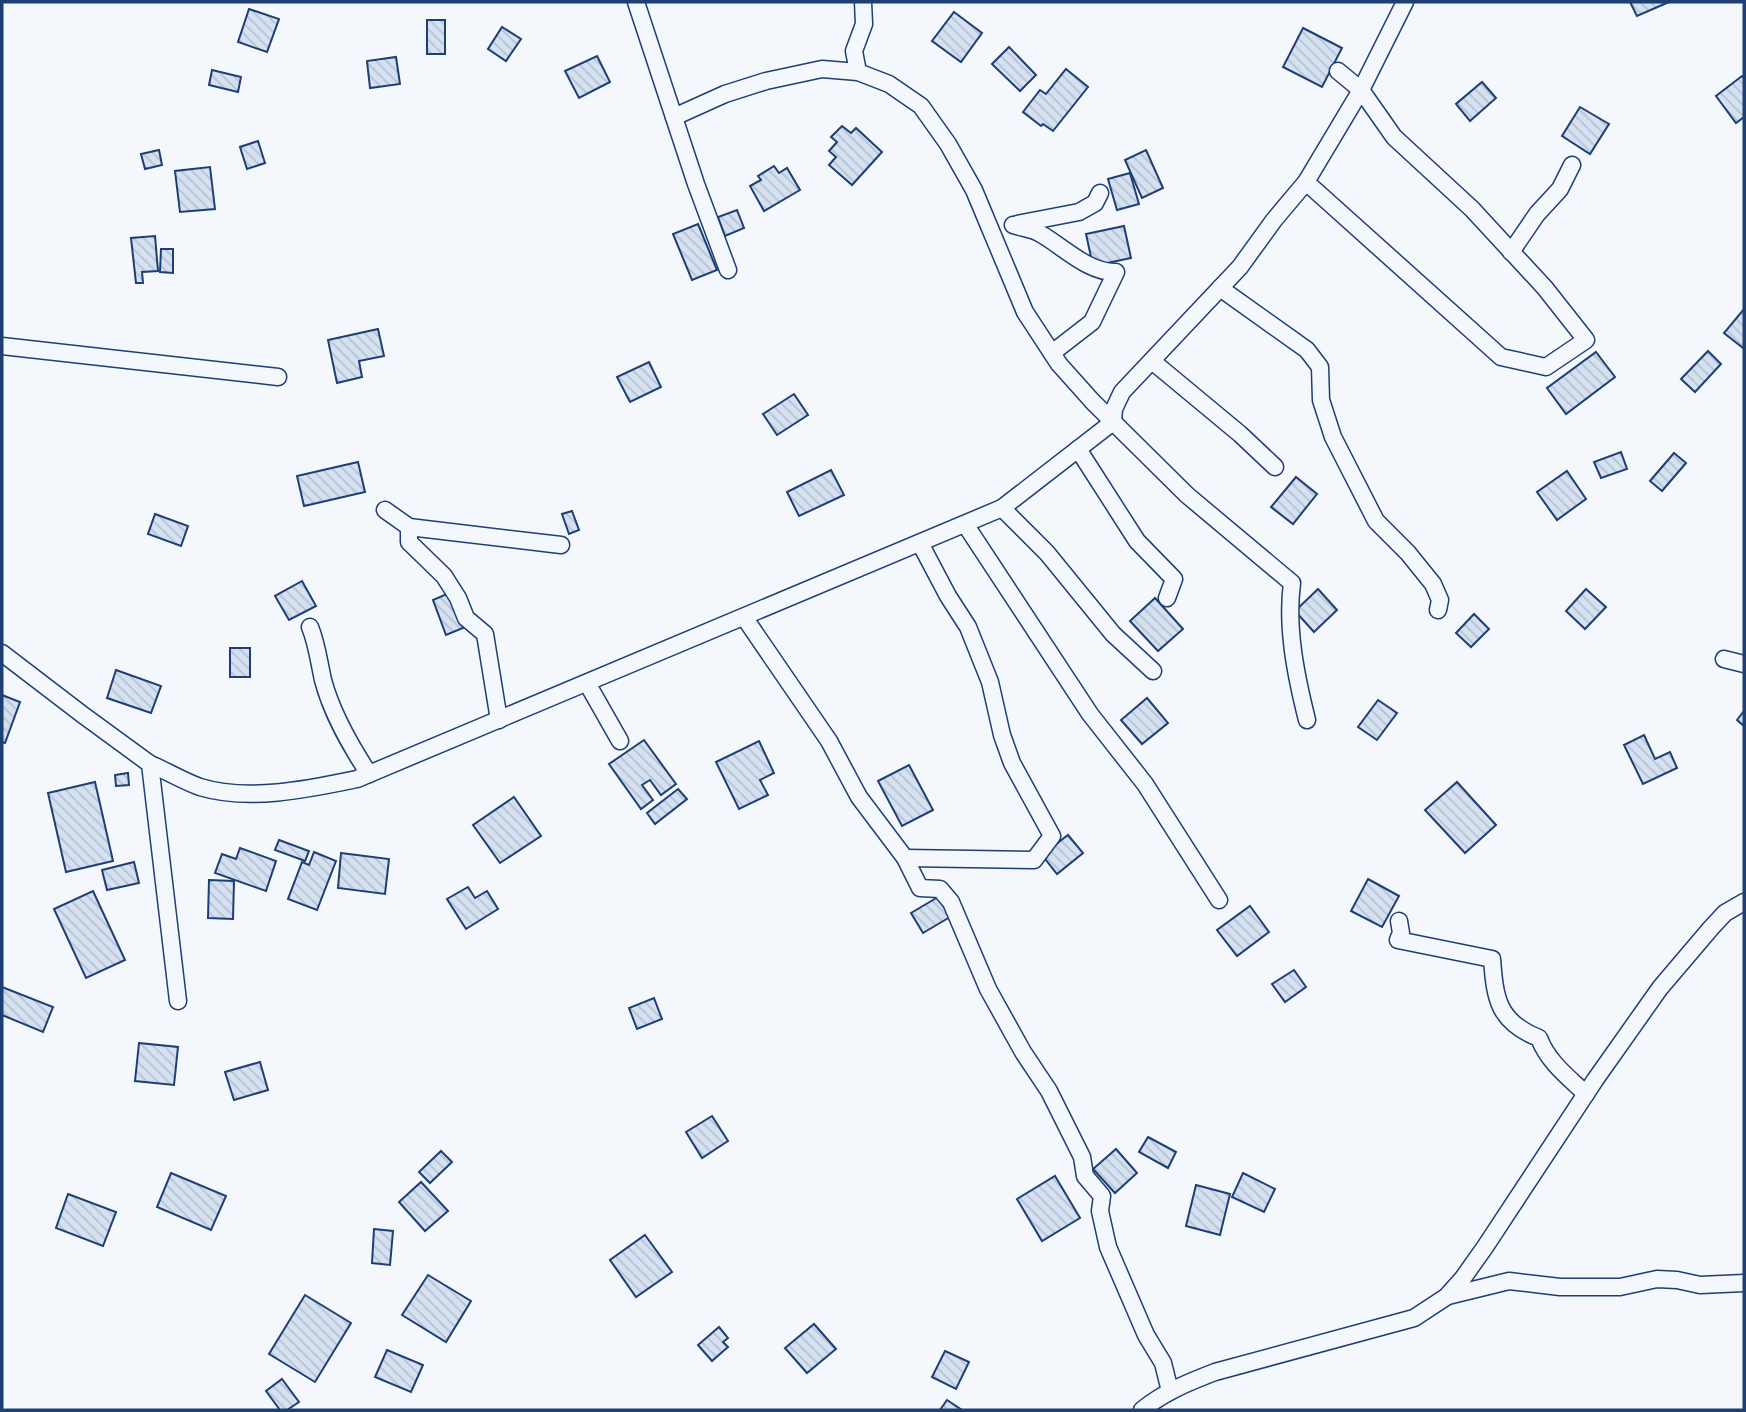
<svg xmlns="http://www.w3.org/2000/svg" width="1746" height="1412" viewBox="0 0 1746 1412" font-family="Manrope,sans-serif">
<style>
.building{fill:url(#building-back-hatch);stroke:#1d3f73;stroke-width:2}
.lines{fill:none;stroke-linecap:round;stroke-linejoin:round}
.street-casing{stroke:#1d3f73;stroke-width:19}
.street{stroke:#f4f7fb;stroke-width:16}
</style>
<defs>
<pattern id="building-back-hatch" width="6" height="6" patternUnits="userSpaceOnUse" patternTransform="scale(1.75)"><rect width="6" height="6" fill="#d5e0f0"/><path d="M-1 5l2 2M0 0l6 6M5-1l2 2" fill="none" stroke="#b6c1d1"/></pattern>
</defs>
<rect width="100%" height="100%" fill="#f4f7fb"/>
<!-- building -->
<g class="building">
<path d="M1630 2H1669L1637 16Z"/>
<path d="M249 9 279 19 267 52 238 42Z"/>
<path d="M954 12 982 33 961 62 932 41Z"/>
<rect x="427" y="20" width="18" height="34"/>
<path d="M502 27 521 39 506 61 488 49Z"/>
<path d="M1303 28 1342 48 1322 87 1283 67Z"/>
<path d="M1009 47 1036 75 1020 91 992 64Z"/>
<path d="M597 56 610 82 579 98 565 71Z"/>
<path d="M396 57 400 84 370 88 367 61Z"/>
<path d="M1066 69 1088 87 1053 131 1043 124 1041 126 1023 112 1040 90 1046 94Z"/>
<path d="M212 70 241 77 238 92 209 85Z"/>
<path d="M1742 76 1744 78V117L1736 123 1716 96Z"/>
<path d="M1482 82 1496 98 1470 121 1456 104Z"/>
<path d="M1580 107 1609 124 1590 154 1562 136Z"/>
<path d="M842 126 851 133 856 128 882 152 852 185 829 165 836 157 829 151 837 142 831 137Z"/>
<path d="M258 141 265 163 247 169 240 147Z"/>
<path d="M159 150 162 165 145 169 141 154Z"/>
<path d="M1146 150 1163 188 1142 198 1125 160Z"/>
<path d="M774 166 779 173 787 168 800 190 764 211 750 186 761 180 758 176Z"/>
<path d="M210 167 215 209 180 212 175 171Z"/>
<path d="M1130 173 1139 204 1117 210 1108 179Z"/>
<path d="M737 210 744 228 725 236 718 217Z"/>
<path d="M698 224 717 270 692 280 673 234Z"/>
<path d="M1124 226 1131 258 1093 266 1086 234Z"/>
<path d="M155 236 158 271 142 272 143 283H136L131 238Z"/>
<path d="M161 249H173V273L160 272Z"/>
<path d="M1744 309V346L1743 348 1724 333Z"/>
<path d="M378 329 384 356 359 361 362 377 337 383 328 340Z"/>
<path d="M1708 351 1721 364 1695 392 1681 379Z"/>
<path d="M1596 352 1615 377 1566 414 1547 388Z"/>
<path d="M649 362 661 387 630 402 617 377Z"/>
<path d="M794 394 808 415 777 435 763 414Z"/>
<path d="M1621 452 1627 469 1601 478 1594 462Z"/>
<path d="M1674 453 1686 463 1662 491 1650 481Z"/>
<path d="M358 462 365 492 304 506 297 476Z"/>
<path d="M831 470 844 495 799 516 787 492Z"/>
<path d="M1567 471 1586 499 1557 520 1537 492Z"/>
<path d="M1296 477 1317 494 1293 524 1271 507Z"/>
<path d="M572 511 579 530 569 534 562 514Z"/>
<path d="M155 514 188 526 181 546 148 534Z"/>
<path d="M302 581 316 606 289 620 275 596Z"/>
<path d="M1318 589 1337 610 1314 632 1295 611Z"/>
<path d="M1586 589 1606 607 1585 629 1566 611Z"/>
<path d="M449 593 463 628 446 635 433 600Z"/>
<path d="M1155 598 1183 629 1158 651 1130 621Z"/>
<path d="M1474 614 1489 629 1471 647 1456 633Z"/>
<rect x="230" y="648" width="20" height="29"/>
<path d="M116 670 161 686 151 713 107 698Z"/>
<path d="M2 695 20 702 5 743 2 742Z"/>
<path d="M1147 698 1168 723 1142 744 1121 720Z"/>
<path d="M1378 700 1397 713 1377 740 1358 727Z"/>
<path d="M1744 711V726L1737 720Z"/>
<path d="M1644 735 1655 759 1670 752 1677 768 1643 784 1624 745Z"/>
<path d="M644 740 676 784 661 795 650 780 642 785 653 800 641 809 609 764Z"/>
<path d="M759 741 774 773 760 780 768 795 739 809 716 762Z"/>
<path d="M909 765 933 810 902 826 878 781Z"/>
<path d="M128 773 129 785 116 786 115 775Z"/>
<path d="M95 782 113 861 66 872 48 793Z"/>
<path d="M1457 782 1496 825 1465 853 1425 810Z"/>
<path d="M678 789 687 799 655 824 647 813Z"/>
<path d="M514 797 541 836 500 863 473 825Z"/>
<path d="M1068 835 1083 853 1057 874 1042 855Z"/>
<path d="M279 840 309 851 305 861 275 850Z"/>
<path d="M240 848 276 861 266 891 215 873 222 854 236 859Z"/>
<path d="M314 852 336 861 317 910 288 899 302 862 309 865Z"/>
<path d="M341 853 389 859 385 894 338 888Z"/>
<path d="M134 862 139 883 107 890 102 870Z"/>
<path d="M1368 879 1399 896 1382 927 1351 911Z"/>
<path d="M209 880 234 881 233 919 208 918Z"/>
<path d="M468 887 475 898 487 891 498 909 466 929 447 899Z"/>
<path d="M93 891 125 960 86 978 54 909Z"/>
<path d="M938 897 950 917 923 933 911 913Z"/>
<path d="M1250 906 1269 932 1237 956 1217 930Z"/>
<path d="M1294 970 1306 987 1285 1002 1272 984Z"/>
<path d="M2 987 53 1007 43 1032 2 1015Z"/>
<path d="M654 998 662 1019 637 1029 629 1008Z"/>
<path d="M139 1043 178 1047 174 1085 135 1081Z"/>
<path d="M260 1062 268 1090 234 1100 225 1072Z"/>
<path d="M712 1116 728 1141 702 1158 686 1132Z"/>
<path d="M1148 1137 1176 1152 1168 1168 1139 1152Z"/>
<path d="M1116 1149 1137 1173 1115 1193 1093 1169Z"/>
<path d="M441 1151 452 1162 430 1183 419 1172Z"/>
<path d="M171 1173 226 1196 211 1230 157 1207Z"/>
<path d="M1243 1173 1275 1189 1264 1212 1232 1197Z"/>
<path d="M1055 1176 1080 1218 1042 1241 1017 1199Z"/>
<path d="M421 1182 448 1211 425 1231 399 1202Z"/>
<path d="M1196 1185 1230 1194 1220 1235 1186 1226Z"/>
<path d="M68 1194 116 1212 103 1246 56 1228Z"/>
<path d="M374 1229 393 1231 390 1265 372 1263Z"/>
<path d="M645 1235 672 1272 636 1297 610 1260Z"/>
<path d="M428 1275 471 1301 446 1342 402 1315Z"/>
<path d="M305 1295 351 1323 315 1382 269 1354Z"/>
<path d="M814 1324 836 1349 807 1373 785 1348Z"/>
<path d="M719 1327 728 1338 723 1342 728 1347 712 1361 698 1345Z"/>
<path d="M387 1350 423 1365 411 1392 375 1377Z"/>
<path d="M945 1351 969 1362 956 1389 932 1377Z"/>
<path d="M282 1379 299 1402 287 1410H280L266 1391Z"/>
<path d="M947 1400 962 1410H940Z"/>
</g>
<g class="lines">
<!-- street casing -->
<g class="street-casing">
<g id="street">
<path d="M636 2 696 184 728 270"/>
<path d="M858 72 854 51 864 24 863 2"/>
<path d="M674 117 725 94 766 81 822 69 858 72 889 84 921 106 948 144 974 190 1025 312 1059 364 1093 402 1187 495 1292 583C1286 628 1296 676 1307 720"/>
<path d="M1306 182 1501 357 1546 367 1586 340 1545 288 1472 209 1394 137 1361 90 1338 71"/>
<path d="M1017 224 1079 212 1095 203 1100 193"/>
<path d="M1013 225C1022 228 1032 229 1039 233 1063 246 1088 273 1116 272L1092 322 1052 353"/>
<path d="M1511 252 1537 214 1560 189 1572 165"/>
<path d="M1220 288 1307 350 1320 367 1321 400 1333 437 1376 521 1408 553 1433 584 1440 600 1438 610"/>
<path d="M2 346 278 377"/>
<path d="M1152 361 1240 434 1275 467"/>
<path d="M1078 449 1137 541 1174 579 1167 598"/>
<path d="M1002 508 1047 553 1113 634 1153 671"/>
<path d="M385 510 409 527V542L444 576 458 598 466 618 485 634 499 720"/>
<path d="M965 524 1090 714 1145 784 1219 900"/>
<path d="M409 527 561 545"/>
<path d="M744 617 829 741 859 797 905 858 920 888 940 889 951 902 988 989 1023 1052 1049 1091 1082 1157 1085 1176 1102 1196 1100 1211 1108 1247 1146 1335 1163 1363 1170 1391"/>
<path d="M310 627C317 644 319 662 323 680 332 714 350 745 369 774"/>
<path d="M2 653 83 715 150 764 178 1001"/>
<path d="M1724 659 1744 664"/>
<path d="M587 683 620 741"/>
<path d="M150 764C167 771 183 781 200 787 249 802 309 789 357 779L1002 508 1113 422 1114 409 1122 392 1240 267 1274 220 1306 182 1361 90 1405 2"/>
<path d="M905 858 1034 860 1052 836 1012 763 1002 735 990 682 968 627 948 596 920 543"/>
<path d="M1399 921 1401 933 1398 940 1492 959C1495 999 1498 1022 1539 1038 1548 1062 1568 1077 1586 1094"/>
<path d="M1448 1296 1509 1281 1560 1287H1620L1657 1279 1677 1280 1700 1285 1744 1283"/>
<path d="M1142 1410C1164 1392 1189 1382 1215 1372L1414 1318 1446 1297 1463 1278 1485 1247 1595 1080 1660 988 1711 928 1725 913 1744 902"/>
</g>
</g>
<!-- street -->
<use href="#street" class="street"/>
</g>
<!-- border -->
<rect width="1746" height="1412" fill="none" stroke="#1d3f73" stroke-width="7"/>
</svg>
